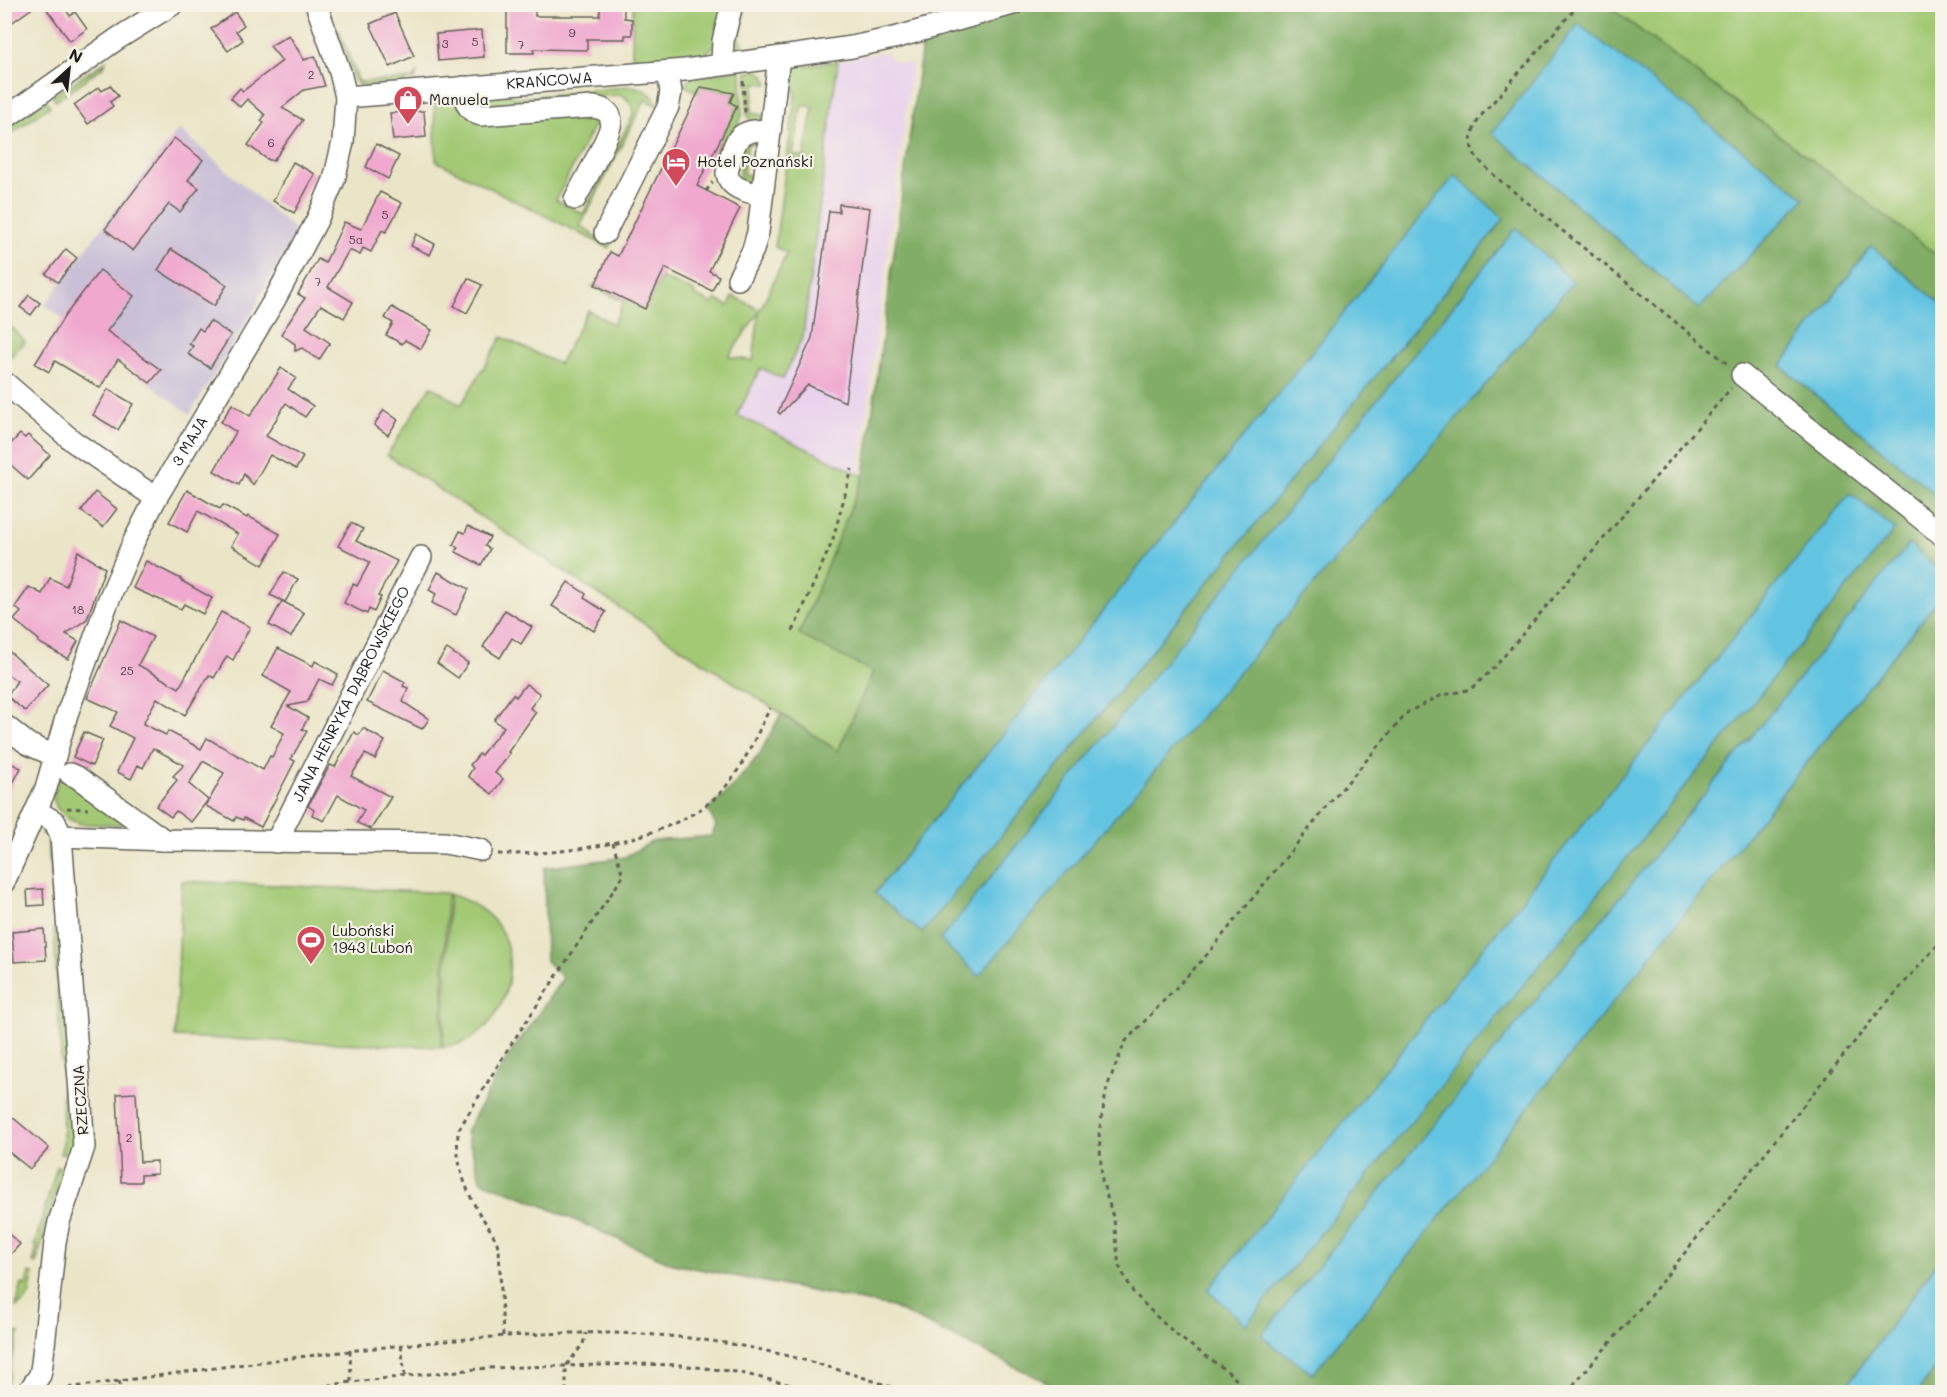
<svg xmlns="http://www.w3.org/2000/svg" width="1947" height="1397" viewBox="0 0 1947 1397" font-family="Mali,sans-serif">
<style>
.built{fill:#e9d2ed}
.industrial{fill:#c9bfd7}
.green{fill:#a3c974;stroke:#607248;stroke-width:1.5;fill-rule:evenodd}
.forest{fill:#82ad66;stroke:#4f6441;stroke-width:1.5;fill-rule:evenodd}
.water{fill:#64c4e2;stroke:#40707f;stroke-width:1.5}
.building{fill:#f0a8cf}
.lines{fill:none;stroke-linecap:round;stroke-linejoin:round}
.minor-casing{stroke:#646258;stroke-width:24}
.path{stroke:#646258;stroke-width:3;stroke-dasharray:4.5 4.5;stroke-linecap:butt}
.minor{stroke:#fff;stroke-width:21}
.labels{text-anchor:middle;stroke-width:4.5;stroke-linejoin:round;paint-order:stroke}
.number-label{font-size:12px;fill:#513f49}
.street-label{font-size:15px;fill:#1c1c1c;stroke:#f7f3e8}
.poi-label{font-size:15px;fill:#1c1c1c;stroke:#f7f3e8;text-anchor:start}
</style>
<rect width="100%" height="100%" fill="#f7f3e8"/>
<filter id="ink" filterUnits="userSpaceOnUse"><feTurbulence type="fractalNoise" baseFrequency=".0167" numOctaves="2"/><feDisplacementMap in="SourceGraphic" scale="12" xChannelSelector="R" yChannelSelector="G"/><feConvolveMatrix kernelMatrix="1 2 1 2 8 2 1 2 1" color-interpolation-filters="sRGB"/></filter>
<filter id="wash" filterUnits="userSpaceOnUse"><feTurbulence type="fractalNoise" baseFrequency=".008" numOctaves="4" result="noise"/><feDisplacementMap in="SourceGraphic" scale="24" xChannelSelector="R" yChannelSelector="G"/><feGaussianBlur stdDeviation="1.35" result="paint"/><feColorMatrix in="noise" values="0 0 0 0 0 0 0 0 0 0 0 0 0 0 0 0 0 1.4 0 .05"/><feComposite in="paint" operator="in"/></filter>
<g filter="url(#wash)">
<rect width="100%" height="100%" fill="#ebe5c8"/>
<!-- built -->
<path class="built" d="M884 52 894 62 912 64 859 473 737 416 761 368 803 336 838 61Z"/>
<!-- industrial -->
<path class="industrial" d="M179 129 296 231 268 284 258 297 259 301 190 414 45 305 102 227Z"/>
<!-- green -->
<g class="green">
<path d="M1940 4 1942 6V259L1607 5Z"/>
<path d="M633 5H727L714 46 700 60 602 70V65L632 62Z"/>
<path d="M736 5H745L740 38 745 48H774L860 40 740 52 732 46Z"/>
<path d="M339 30 359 82 412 79 417 72 415 79 405 81 402 87H361C349 78 343 47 338 32Z"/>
<path d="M106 61 104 66 56 101 52 96Z"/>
<path d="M838 61 803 336 783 379 761 368 737 415 864 476 799 634 874 672 838 751 387 455 431 386 461 405 502 337 559 364 588 310 613 324 624 302 592 286 595 285 645 309 661 277 695 292 694 295 713 304 715 299 729 306 733 296 760 310 787 253 775 247 796 90 783 88 788 71 791 68ZM802 105 813 107 804 157 793 155ZM759 312 753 361 730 357 729 356Z"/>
<path d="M741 69 742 116 721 158 713 154 736 106 730 102 734 94 702 87 698 93 685 86 690 78Z"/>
<path d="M757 70 764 75 768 84 755 83 751 113 764 115 761 121 751 122 747 114V72Z"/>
<path d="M630 86C643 87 654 94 658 106L645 100 580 226 593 233 592 235 611 244 609 248 436 161 434 98 458 96 459 107 589 116 595 120 594 125 556 200 583 214 633 115C633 106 629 97 619 95L484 106H480L473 95 502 93 518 98Z"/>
<path d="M46 100 50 106 5 138 4 130Z"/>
<path d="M759 141V145L748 143 743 174 755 176 752 183 740 180 739 174 744 142Z"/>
<path d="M5 320 25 342 5 362Z"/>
<path d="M63 763 65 779 124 825 81 824 69 819 57 808 53 798Z"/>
<path d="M44 832 50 835 51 859H55L59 916 53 917 51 865 48 860V836L41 833Z"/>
<path d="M182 881 447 893 441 1047 175 1037Z"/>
<path d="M449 894C468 900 486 909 498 926 527 970 498 1044 443 1047Z"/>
<path d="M54 930H60L74 1146 69 1154H60L63 1143 62 1075Z"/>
<path d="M57 1166 63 1169 36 1264 33 1263 37 1247 34 1246Z"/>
<path d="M29 1273 33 1274C30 1290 32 1301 16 1307L22 1284 26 1285Z"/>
<path d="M10 1331 19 1333 11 1363 9 1378 5 1387V1356Z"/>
<path d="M115 1384 118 1392H63Z"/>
</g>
<!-- forest -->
<g class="forest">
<path d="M1032 5H1607L1942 259V305L1871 246 1781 366 1942 500V572L1909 544 1313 1373 1942 595V1256L1842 1392H1067L892 1307 673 1264 530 1200 481 1181 466 1132 504 1063 563 978 546 961 544 868 625 857 653 841 711 836 716 826 708 810 733 786 759 755 781 714 838 751 873 672 799 635 864 475 923 37ZM1504 219 922 933 876 893H875Z"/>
<path d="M1942 1359V1389L1940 1392H1918Z"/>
</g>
<!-- water -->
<g class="water">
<path d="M1578 24 1805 198 1699 309 1492 133Z"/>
<path d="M1455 175 1504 219 922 933 875 893Z"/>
<path d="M1516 228 1573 282 979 976 940 940Z"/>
<path d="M1871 246 1942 305V500L1781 366Z"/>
<path d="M1850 493 1895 529 1246 1325 1208 1290Z"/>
<path d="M1909 544 1942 572V595L1313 1374 1261 1336Z"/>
<path d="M1942 1256V1359L1918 1392H1842Z"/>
</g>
<g id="blocks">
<!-- building -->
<g class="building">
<path d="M4 4H38L4 28Z"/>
<path d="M43 4H62L70 16 75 12 87 29 70 41Z"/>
<path d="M600 6H624V18L632 19V35H625V39H587V50L534 49V53H507V9H535V16H600Z"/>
<path d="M235 12 244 25 236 31 243 40 228 51 211 29Z"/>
<path d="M395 13 414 56 390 67 370 24Z"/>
<path d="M482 30 484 57 438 61 436 34Z"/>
<path d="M289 35 304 60 315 56 325 86 304 90 282 108 303 120 273 161 267 159 248 145 264 123 261 121 265 115 247 99 240 107 231 98 240 88 243 91 282 61 270 46Z"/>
<path d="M110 85 118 96 110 102 113 106 88 124 74 105 99 87 102 91Z"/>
<path d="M701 87 734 93 730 102 737 106 697 186 740 208 709 271 719 276 712 291 665 268 645 309 595 285 610 252 618 256Z"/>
<path d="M424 111 426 137 393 140 390 113Z"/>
<path d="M174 138 203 160 188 180 199 188 180 212 169 204 133 251 105 229Z"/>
<path d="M376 144 399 156 388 179 366 167Z"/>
<path d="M293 162 315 174 294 213 273 201Z"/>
<path d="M380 192 402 203 386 232 382 230 371 252 363 248 360 255 349 250 328 287 353 302 344 318 321 305 306 327 330 343 319 360 302 348 295 351V344L281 334 305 298 298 294 318 259 325 263 344 222 361 229Z"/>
<path d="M839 204 870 208 845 402 808 385 780 414 778 412 812 338 829 211 839 212Z"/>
<path d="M416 234 435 244 430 255 411 246Z"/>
<path d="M66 249 77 258 58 282 46 274Z"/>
<path d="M171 249 227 285 214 306 158 270Z"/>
<path d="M100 270 134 296 107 331 161 370 150 383 118 359 100 388 55 361 49 372 35 364 64 317Z"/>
<path d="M468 278 482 285 467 313 454 306Z"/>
<path d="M29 295 40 303 31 315 20 307Z"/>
<path d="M392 307 432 330 421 349 405 340 402 344 386 335 393 323 385 318Z"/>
<path d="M210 321 231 335 210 368 188 354 193 346 189 344 199 328 203 331Z"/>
<path d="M281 368 296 378 288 389 313 406 305 417 286 403 266 436 303 457 296 469 270 455 253 485 244 474 239 485 214 471 236 432 221 422 232 404 250 416Z"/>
<path d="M108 389 133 404 118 430 93 415Z"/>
<path d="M384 410 398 420 388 435 374 425Z"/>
<path d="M20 434 25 438 28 435 50 455 28 480 4 459V451Z"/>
<path d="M187 490 220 509 223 505 247 518 248 516 280 534 263 565 231 546 238 534 198 511 187 532 169 522Z"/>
<path d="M95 492 117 509 103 527 81 511Z"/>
<path d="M351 523 363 529 356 541 397 561 378 596 381 597 374 612 369 609 367 614 344 603 353 584 357 586 370 562 338 546Z"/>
<path d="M468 526 490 537 485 546 490 549 481 565 456 552 458 547 453 545 460 531 465 533Z"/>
<path d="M78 551 105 568 87 619 66 634 78 641 68 659 38 642 39 640 14 620 21 612 15 607 29 587 42 594 50 578 66 586Z"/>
<path d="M146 561 181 579 180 580 212 598 203 614 184 604 181 609 133 588Z"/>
<path d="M284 572 298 579 285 602 270 595Z"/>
<path d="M438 572 469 589 456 615 432 603 436 594 429 590Z"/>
<path d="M568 582 586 594 584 598 606 612 594 631 552 606Z"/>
<path d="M282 601 304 613 291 637 269 625Z"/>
<path d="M505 610 532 627 521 644 512 638 500 658 483 647Z"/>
<path d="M221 612 250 627 233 660 227 656 214 678 209 675 185 715 157 698 143 724 166 735 168 731 201 749 207 738 263 770 270 756 272 757 284 733 271 726 291 692 263 676 278 648 313 666 315 661 338 674 332 685 319 679 307 702 288 706 308 718 302 729 307 731 291 759 295 761 261 827 244 818 243 820 236 817 234 821 206 806 224 773 203 761 189 784 208 800 191 822 176 811 171 817 156 806 177 780 173 776 184 765 153 748 143 768 138 765 131 779 117 772 133 738 110 726 118 712 87 698 121 620 153 637 138 665 179 688Z"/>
<path d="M4 647 48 685 25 711 7 696 17 681 4 672Z"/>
<path d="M447 649 468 663 458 678 437 663Z"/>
<path d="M383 670 405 682 403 686 408 688 403 702 429 719 422 729 367 702Z"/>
<path d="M526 684 540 694 530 708 536 712 508 752 510 753 495 773 503 779 492 794 468 776 473 768 470 765 479 754 481 755 504 727 494 720 513 694 516 697Z"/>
<path d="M363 728 385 741 375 759 365 754 351 776 391 797 371 829 357 823 364 810 338 795 324 821 312 815 314 810 308 806 330 765 335 767 354 732 359 735Z"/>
<path d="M84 732 103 740 92 766 73 757Z"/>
<path d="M4 760 21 768 4 800Z"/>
<path d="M43 889 44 905 28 906 27 890Z"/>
<path d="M44 929 46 960 14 962 12 932Z"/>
<path d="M136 1093 140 1162 157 1161V1174L141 1175V1182H121L117 1094Z"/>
<path d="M4 1110 49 1148 30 1169 4 1148Z"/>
<path d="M4 1230 20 1244 4 1262Z"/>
</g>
</g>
</g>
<g filter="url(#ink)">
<use href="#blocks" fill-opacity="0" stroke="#646258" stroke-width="1.5"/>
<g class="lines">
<!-- minor casing -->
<g class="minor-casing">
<g id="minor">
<path d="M722 64 723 41 732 4"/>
<path d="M464 87C465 100 466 111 481 115L593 107C601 108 610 111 611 120 613 131 582 186 575 199"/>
<path id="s1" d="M346 97 685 70 803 54 852 47 898 37 1013 4"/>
<path d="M4 119 117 39 173 4"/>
<path d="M762 195C749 192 729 189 727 173 734 143 735 127 770 131"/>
<path d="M605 233 668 107 671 92 668 72"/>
<path d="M738 279 753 250 758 232 779 57"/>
<path d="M1742 375 1942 535"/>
<path d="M4 382 74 442 156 498"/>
<path d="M4 725 28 744 55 756"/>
<path d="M70 774 77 777 164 840"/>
<path d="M61 836 164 840 445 843 481 850"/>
<path id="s2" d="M276 842 421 557"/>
<path id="s3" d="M4 882 46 788 67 714 107 604 134 541 156 498 275 299 317 220 334 180 343 142 346 97 340 72 316 4"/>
<path d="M28 1392 40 1375 42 1364 55 1242 59 1222 84 1147 61 836 55 822 37 811"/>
</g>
</g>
<!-- path -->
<g class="path">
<path d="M1579 4 1480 117C1461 149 1475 156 1497 178L1729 365"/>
<path d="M743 81 745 113"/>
<path d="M706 191 713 182"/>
<path d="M793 631 832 542 852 469"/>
<path d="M67 808 88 809"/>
<path d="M498 854C564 855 674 842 722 791 743 768 756 736 770 708"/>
<path d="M503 1336 499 1249C495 1235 487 1225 479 1213 465 1189 453 1156 459 1129L506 1052 623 876 613 843"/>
<path d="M401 1345 405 1376"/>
<path d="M350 1350 351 1382"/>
<path d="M119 1381 122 1392"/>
<path d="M51 1390C176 1374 299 1355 424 1343 517 1334 611 1327 704 1340 774 1349 840 1369 906 1392"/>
<path d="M284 1392 351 1382 487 1368 636 1364 680 1365 737 1372 820 1392"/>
<path d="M566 1392V1366L583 1344 586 1333"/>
<path d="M1250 1392 1227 1371 1179 1337 1155 1315 1133 1292 1119 1266 1114 1220 1102 1180 1099 1133 1107 1087 1125 1042 1205 957 1334 798 1408 712 1440 696 1471 689 1494 668 1731 388"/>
<path d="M1567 1392 1642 1306 1876 1015 1942 940"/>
</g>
<!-- minor -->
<use href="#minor" class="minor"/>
</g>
</g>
<!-- icons -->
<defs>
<g id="shop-pin" transform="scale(1.5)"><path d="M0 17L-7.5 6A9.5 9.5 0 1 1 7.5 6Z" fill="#d1495b" stroke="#f7f3e8"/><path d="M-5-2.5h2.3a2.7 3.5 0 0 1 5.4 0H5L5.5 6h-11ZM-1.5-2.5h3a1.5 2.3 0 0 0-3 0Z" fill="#fff"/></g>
<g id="hotel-pin" transform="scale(1.5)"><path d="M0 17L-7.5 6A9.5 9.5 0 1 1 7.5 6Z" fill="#d1495b" stroke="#f7f3e8"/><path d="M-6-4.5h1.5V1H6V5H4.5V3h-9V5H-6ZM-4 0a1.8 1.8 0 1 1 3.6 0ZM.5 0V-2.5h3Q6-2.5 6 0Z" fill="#fff"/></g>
<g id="stadium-pin" transform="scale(1.5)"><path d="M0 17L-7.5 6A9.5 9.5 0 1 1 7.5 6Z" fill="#d1495b" stroke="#f7f3e8"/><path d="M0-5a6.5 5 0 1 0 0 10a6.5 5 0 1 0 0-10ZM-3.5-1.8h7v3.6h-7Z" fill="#fff"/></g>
</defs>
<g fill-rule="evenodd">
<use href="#shop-pin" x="408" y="100"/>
<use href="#hotel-pin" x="676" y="162"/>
<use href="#stadium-pin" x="311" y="940"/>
</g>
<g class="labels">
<!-- number labels -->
<g class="number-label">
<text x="572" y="37">9</text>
<text x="475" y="46">5</text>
<text x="445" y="48">3</text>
<text x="521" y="49">7</text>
<text x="311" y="79">2</text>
<text x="271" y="147">6</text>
<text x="385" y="219">5</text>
<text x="356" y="244">5a</text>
<text x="318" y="286">7</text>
<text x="78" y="614">18</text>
<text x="127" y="675">25</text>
<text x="129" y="1142">2</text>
</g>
<!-- street labels -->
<g class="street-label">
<text dy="5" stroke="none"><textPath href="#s1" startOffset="204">KRAŃCOWA</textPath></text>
<text dy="5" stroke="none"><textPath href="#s3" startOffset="480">3 MAJA</textPath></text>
<text dy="5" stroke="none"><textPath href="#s2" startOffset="166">JANA HENRYKA DĄBROWSKIEGO</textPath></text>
<text transform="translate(81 1100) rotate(-94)" y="5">RZECZNA</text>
</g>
<!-- poi labels -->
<g class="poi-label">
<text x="429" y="105">Manuela</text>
<text x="697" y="167">Hotel Poznański</text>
<text x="332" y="936">Luboński<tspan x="332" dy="17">1943 Luboń</tspan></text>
</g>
</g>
<!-- margin -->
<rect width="1947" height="1397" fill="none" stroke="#f7f3e8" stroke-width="24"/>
<!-- north arrow -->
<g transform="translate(69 69) rotate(27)" stroke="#f7f3e8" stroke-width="4.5" paint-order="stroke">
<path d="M0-4.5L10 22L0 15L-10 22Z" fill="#1c1c1c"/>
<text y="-9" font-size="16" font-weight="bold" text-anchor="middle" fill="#1c1c1c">N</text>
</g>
</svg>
